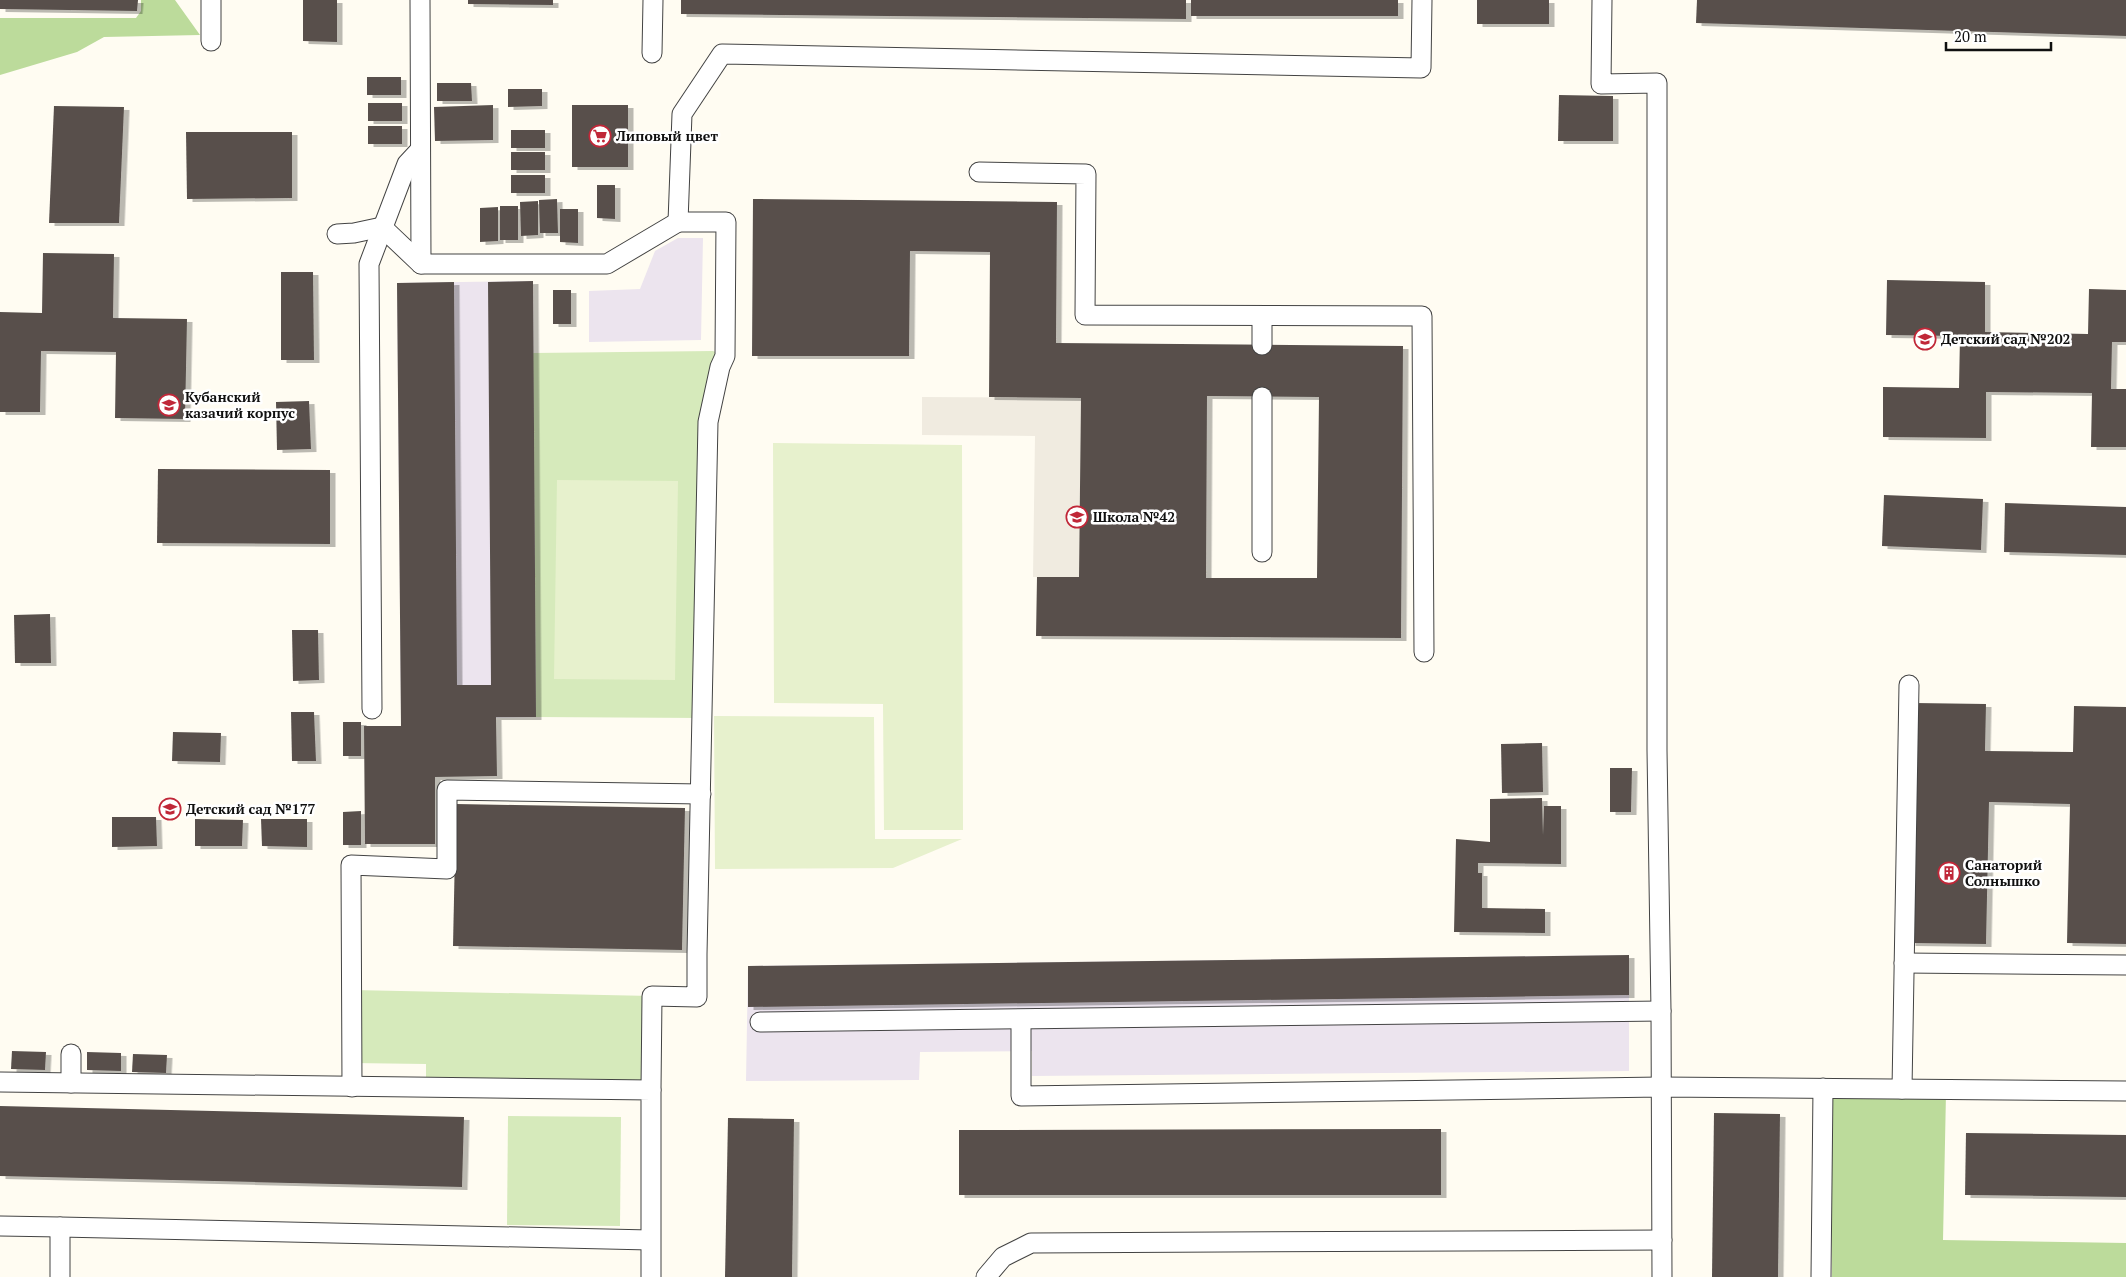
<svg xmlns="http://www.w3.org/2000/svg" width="2126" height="1277" viewBox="0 0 2126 1277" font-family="'PT Serif',serif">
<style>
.industrial{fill:#ece4ee}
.green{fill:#d6eabb}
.forest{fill:#bcdb9b}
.pitch{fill:#e7f1cd}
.plaza{fill:#f0ebe0}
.building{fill:#58504c;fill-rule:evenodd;filter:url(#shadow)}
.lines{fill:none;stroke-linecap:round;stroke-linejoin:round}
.service-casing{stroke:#434343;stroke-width:21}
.service{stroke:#fff;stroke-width:19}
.labels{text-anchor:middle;stroke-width:5;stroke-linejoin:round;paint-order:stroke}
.poi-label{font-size:14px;font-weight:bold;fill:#101010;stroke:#fff;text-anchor:start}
</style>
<defs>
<filter id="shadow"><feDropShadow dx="5.5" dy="3" stdDeviation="0" flood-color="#0004"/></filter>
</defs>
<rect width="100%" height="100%" fill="#fffcf2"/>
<!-- industrial -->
<g class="industrial">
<path d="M678 238H703L701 340 589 342V291L640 289 655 251Z"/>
<path d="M533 281 536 717 401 719 397 283Z"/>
<path d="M1629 955V1071L1032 1076V1051L920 1052 919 1080 746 1081 748 966Z"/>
</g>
<!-- green -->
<g class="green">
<path d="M713 351 725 356 708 422 702 718 536 717 533 353Z"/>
<path d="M352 990 652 996 651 1090 426 1087V1064L352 1063Z"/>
<path d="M508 1116 621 1117 620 1226 507 1225Z"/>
</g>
<!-- forest -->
<g class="forest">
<path d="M141 0H175L200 35 104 37 77 52 0 75V18H136L141 11Z"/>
<path d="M1832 1091 1946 1093 1943 1240 2126 1243V1277H1832Z"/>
</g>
<!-- pitch -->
<g class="pitch">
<path d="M773 443 962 445 963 830H884L883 704 774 703Z"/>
<path d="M557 480 678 481 675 680 554 679Z"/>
<path d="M714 716 874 717 875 839H962L893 868 715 869Z"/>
</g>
<!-- plaza -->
<path class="plaza" d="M922 397 1081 398 1079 577H1033L1035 436 922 435Z"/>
<!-- building -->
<g class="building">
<path d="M0 0H138L137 11 0 9Z"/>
<path d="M303 0H337V42L303 41Z"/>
<path d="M468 0H553V5L468 4Z"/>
<path d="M681 0H1186V19L681 14Z"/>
<rect x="1191" y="0" width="207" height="16"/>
<rect x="1477" y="0" width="72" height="24"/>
<path d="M1697 0H2126V36L1696 23Z"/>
<rect x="367" y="77" width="34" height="18"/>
<path d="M437 83H471L472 101H437Z"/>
<path d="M508 89H542V106L508 107Z"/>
<path d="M1559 95 1613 96V141H1558Z"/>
<rect x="368" y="103" width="34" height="18"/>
<path d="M493 105V140L435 141 434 107Z"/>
<rect x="572" y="105" width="56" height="62"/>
<path d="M54 106 124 107 119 223H49Z"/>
<rect x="368" y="126" width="34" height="18"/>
<rect x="511" y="130" width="34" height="18"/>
<path d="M186 132H292V198L187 199Z"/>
<rect x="511" y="152" width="34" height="18"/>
<rect x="511" y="175" width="34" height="18"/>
<path d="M597 185H615V219L597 218Z"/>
<path d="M557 199 558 233H540L539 200Z"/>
<path d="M753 199 1057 202 1056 343 1403 346 1401 638 1036 636 1037 577H1079L1081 398 989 397 990 252 910 251 909 356H752ZM1207 396 1319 397 1317 578H1206Z"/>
<path d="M538 201V235L521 236 520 202Z"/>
<rect x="500" y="206" width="18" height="34"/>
<path d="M498 207V241L480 242V208Z"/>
<path d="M560 209H578V243L560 242Z"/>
<path d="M43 253 114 254 113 318 187 319 185 419 115 418 116 352 41 351 40 412H0V312L42 313Z"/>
<path d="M281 272H313L314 360H281Z"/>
<path d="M1887 280 1985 282V332L2088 334 2089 289 2126 290V342H2112L2111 389H2126V447H2091L2092 393 1986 392V438L1883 437V387L1959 388 1960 336 1886 335Z"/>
<path d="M533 281 536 717H496L497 776 435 777V844H365L364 726H401L397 283 454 282 457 685H491L488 282Z"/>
<rect x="553" y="290" width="18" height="34"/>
<path d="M309 401 311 449 277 450 276 402Z"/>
<path d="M158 469 330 470V544L157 543Z"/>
<path d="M1884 495 1983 499 1981 550 1882 546Z"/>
<path d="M2005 503 2126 507V555L2004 552Z"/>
<path d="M50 614 51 663H15L14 615Z"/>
<path d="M292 630H318L319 680 293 681Z"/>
<path d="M1915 703 1986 704 1985 751 2073 752 2074 706 2126 707V944L2067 943 2070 804 1989 802 1986 944 1910 943Z"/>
<path d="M291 712H314L316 761H292Z"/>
<rect x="343" y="722" width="18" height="34"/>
<path d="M173 732 221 733 220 762 172 761Z"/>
<path d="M1542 743 1543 792 1502 793 1501 744Z"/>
<path d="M1610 768H1632L1631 812H1610Z"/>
<path d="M1542 798 1543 835 1544 806H1561V864L1478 863V873H1482V908L1545 909V933L1454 932 1456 839 1490 842V799Z"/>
<path d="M456 804 685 808 682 950 453 946Z"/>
<path d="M361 811V845H343V812Z"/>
<path d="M112 817H156L157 846 112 847Z"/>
<path d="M195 819 243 820 242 846H195Z"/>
<path d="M261 819H307V847L262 846Z"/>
<path d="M1629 955V995L748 1007V966Z"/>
<path d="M12 1051 46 1052 45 1070 11 1069Z"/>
<path d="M87 1052 121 1053V1071L87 1070Z"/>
<path d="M133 1054 167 1055 166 1073 132 1072Z"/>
<path d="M0 1106 464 1117 462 1187 0 1176Z"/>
<path d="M1714 1113 1780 1114 1778 1277H1712Z"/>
<path d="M728 1118 794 1119 792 1277H725Z"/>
<path d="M1441 1129V1195H959V1130Z"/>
<path d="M1966 1133 2126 1135V1197L1965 1195Z"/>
</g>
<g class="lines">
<!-- service casing -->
<g class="service-casing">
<g id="service">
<path d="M420 0 421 264"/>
<path d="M1602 0 1601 84 1657 83V750L1661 1011 1662 1277"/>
<path d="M211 41V0"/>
<path d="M652 53 653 0"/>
<path d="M979 172 1086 174 1085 315 1422 316 1424 652"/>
<path d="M337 234 354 233 382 227 421 264H607L678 222"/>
<path d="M1262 316V345"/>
<path d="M1262 552V397"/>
<path d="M372 709 369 264 407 164 420 150"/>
<path d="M1904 963 2126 965"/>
<path d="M1021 1020V1096L1661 1087 2126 1091"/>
<path d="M760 1022 1661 1011"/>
<path d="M71 1054V1083"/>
<path d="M0 1082 651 1090V1277"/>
<path d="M352 1087 351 865 447 869V790L701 794"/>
<path d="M1902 1089 1909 685"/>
<path d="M651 1090 652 996 697 997V954L708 422 720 367 725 356 726 222H678L682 114 722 54 1421 68 1422 0"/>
<path d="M0 1226 60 1227"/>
<path d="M60 1277V1227L650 1240"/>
<path d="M986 1277 1003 1257 1031 1243 1662 1240"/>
<path d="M1821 1277 1823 1088"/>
</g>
</g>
<!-- service -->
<use href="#service" class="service"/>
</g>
<!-- icons -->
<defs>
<g id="supermarket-ring" transform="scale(1.125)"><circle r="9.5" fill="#fff" stroke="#c02738" stroke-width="1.5"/><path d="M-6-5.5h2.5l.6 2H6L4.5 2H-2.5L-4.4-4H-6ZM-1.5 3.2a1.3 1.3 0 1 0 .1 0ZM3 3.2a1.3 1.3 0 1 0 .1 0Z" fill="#c02738"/></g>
<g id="school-ring" transform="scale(1.125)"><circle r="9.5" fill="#fff" stroke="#c02738" stroke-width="1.5"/><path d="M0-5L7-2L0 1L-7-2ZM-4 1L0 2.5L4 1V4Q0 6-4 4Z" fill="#c02738"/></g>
<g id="university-ring" transform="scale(1.125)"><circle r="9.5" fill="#fff" stroke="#c02738" stroke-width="1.5"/><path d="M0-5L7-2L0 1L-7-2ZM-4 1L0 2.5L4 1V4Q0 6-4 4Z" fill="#c02738"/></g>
<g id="building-ring" transform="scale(1.125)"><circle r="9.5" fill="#fff" stroke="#c02738" stroke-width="1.5"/><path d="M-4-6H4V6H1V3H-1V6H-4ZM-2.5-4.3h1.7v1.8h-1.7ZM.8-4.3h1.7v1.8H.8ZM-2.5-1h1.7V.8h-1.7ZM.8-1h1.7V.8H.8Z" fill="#c02738"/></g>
</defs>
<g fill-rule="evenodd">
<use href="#supermarket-ring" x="600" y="136"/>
<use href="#school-ring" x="1925" y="339"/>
<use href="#university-ring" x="169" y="405"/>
<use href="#school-ring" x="1077" y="517"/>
<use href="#school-ring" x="170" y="809"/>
<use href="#building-ring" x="1949" y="873"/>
</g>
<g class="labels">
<!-- poi labels -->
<g class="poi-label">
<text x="616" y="141">Липовый цвет</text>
<text x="1941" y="344">Детский сад №202</text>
<text x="185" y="402">Кубанский<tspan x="185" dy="16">казачий корпус</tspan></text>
<text x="1093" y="522">Школа №42</text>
<text x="186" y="814">Детский сад №177</text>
<text x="1965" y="870">Санаторий<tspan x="1965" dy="16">Солнышко</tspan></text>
</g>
</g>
<!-- scale -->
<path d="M1946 42v8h105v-8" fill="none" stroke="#101010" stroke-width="2.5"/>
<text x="1954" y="42" font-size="15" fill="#101010" stroke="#ffffff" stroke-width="4" paint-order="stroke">20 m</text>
</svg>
